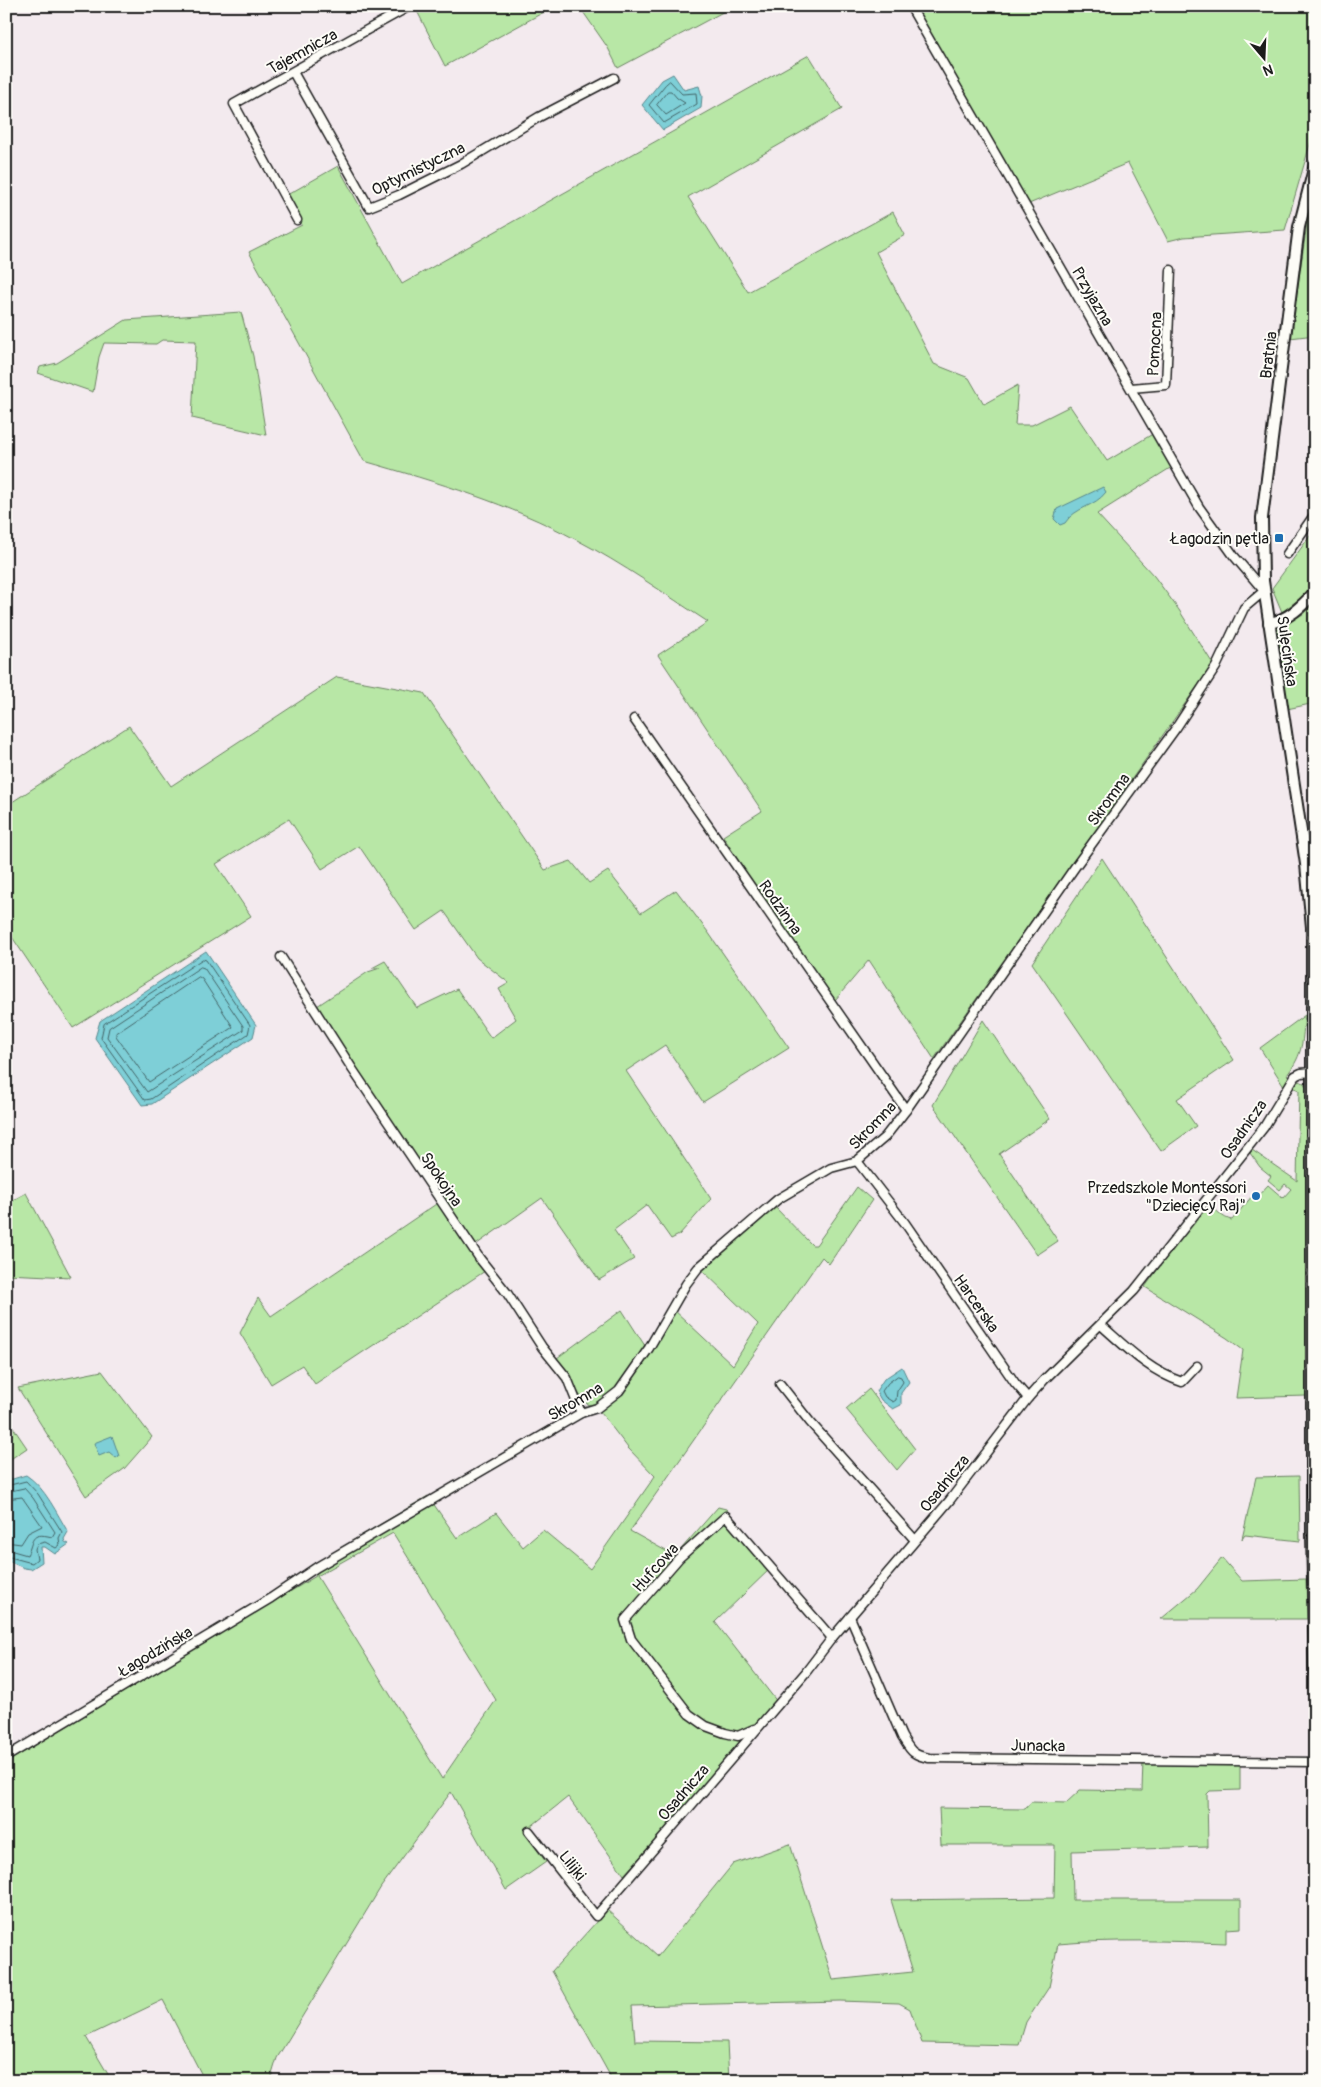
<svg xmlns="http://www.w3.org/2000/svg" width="1321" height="2087" viewBox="0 0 1321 2087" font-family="Pangolin,sans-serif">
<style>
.green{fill:#b8e7a6;stroke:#6a8261;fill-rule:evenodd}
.water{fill:#7ecfd7;stroke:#57878c}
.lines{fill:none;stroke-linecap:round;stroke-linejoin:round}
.shore{stroke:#436467;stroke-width:1}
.minor-casing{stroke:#1c1c1c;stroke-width:11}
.tertiary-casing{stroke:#1c1c1c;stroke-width:14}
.minor{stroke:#fdfcf7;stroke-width:8}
.tertiary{stroke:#fdfcf7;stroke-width:10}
.poi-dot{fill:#1f6fb2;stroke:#fdfcf7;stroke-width:2}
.labels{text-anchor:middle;stroke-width:4;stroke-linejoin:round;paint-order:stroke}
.street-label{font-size:16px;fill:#1c1c1c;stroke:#fdfcf7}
.poi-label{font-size:16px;fill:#1c1c1c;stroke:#fdfcf7;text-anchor:end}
</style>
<rect width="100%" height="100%" fill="#f3eaee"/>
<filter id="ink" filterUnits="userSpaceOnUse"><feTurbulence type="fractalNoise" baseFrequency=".02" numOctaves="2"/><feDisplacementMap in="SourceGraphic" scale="10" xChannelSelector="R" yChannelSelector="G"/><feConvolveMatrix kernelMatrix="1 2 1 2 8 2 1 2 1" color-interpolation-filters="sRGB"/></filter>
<g filter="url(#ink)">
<!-- green -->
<g class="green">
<path d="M426 6H555L445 66 417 11Z"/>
<path d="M579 6H734L618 68 608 48Z"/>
<path d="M914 6H1315V127L1285 230 1184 237 1168 241 1128 163 1024 206Z"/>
<path d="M809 55 842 109 688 197 748 292 893 212 905 235 876 252 934 364 969 378 984 404 1018 385 1015 425H1032L1070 406 1107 461 1156 432 1175 465 1097 514 1154 576 1179 610 1213 664 934 1059 869 960 830 1006 723 836 762 811 658 655 708 622C665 594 623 564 577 540 510 504 437 482 364 461L249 252 302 225 287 195 338 166 402 284Z"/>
<path d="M1315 188V335L1290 338 1308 217Z"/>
<path d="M241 312 253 356 266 435 192 418 196 341 162 340 156 344 104 343 99 357 93 392 38 373 40 367 57 363 126 320Z"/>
<path d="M1315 529V584L1303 596 1282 612 1272 588Z"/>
<path d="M1315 602V703L1287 709 1275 630 1303 614Z"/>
<path d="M337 677 424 693 545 870 571 861 589 883 608 871 641 913 676 890 708 932 789 1048 703 1102 665 1045 626 1071 711 1199 679 1235 671 1239 647 1205 614 1230 634 1259 599 1280 542 1198 470 1249 485 1271 315 1384 302 1365 271 1384 240 1333 258 1298 271 1316 442 1200 314 1008 368 972 380 968H372L385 961 417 1008 457 989 491 1038 516 1019 499 989 509 983 477 958 444 911 416 930 359 846 322 869 289 819 216 864 251 916 73 1028 6 928V860L12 856 6 845V806L129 726 171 786Z"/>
<path d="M1102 858 1234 1060 1177 1099 1196 1126 1161 1151 1032 963Z"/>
<path d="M1305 1015C1302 1041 1304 1053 1287 1075L1289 1076 1284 1086 1260 1048Z"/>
<path d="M983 1020 1050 1119 999 1154 1058 1241 1037 1255 933 1105Z"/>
<path d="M1299 1081 1304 1083 1306 1087V1396L1236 1398 1243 1350 1227 1338 1145 1287 1176 1244 1210 1202C1214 1210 1224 1219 1232 1220L1253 1195 1257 1197 1268 1185 1283 1198 1291 1189 1285 1184 1280 1190 1268 1180 1271 1176 1260 1167 1250 1153 1252 1150 1297 1181 1299 1090 1292 1087Z"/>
<path d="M857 1187 872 1200 829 1264 822 1257 630 1531 675 1556 718 1507 726 1509 772 1567 715 1622 778 1703 624 1875 568 1797 524 1832 546 1862 506 1890 451 1792 381 1887 277 2058 270 2081H205L163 2000 86 2037 112 2081H9L6 2073V1763L316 1576 310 1566 428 1496 457 1538 496 1513 523 1547 543 1530 590 1569 655 1476 628 1448 598 1409 584 1402 557 1358 622 1310 647 1349 673 1309 733 1365 758 1324 699 1267 772 1204 812 1245H816ZM393 1533 496 1700 442 1779 317 1576Z"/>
<path d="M26 1193 71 1277 6 1274V1204Z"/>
<path d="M102 1371 152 1437 124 1469 86 1496 18 1388Z"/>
<path d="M869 1389 915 1449 897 1470 846 1409Z"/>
<path d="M6 1417 27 1448 6 1462Z"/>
<path d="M1299 1476 1300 1541 1245 1535 1242 1539 1256 1477Z"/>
<path d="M1222 1558 1242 1581 1306 1579 1307 1619H1161L1197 1589Z"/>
<path d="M1143 1761 1240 1765V1790L1210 1791 1207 1794 1208 1847 1072 1851 1073 1900H1241V1928L1226 1929V1943C1170 1941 1114 1939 1058 1944L1049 1987 1026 2022 1019 2045 922 2043 910 2009 899 2003 840 2001 632 2006 635 2041 727 2042 729 2081H613L552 1971 607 1910 658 1956 733 1864 790 1844 833 1980 913 1972 891 1900 1054 1898 1055 1845H941L939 1808 1025 1809 1031 1802 1066 1803 1080 1790 1142 1791Z"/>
</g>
<!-- water -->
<g class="water">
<path d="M673 74 684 90 699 86 702 96 701 108 663 130 642 105 662 80Z"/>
<path d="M1103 487 1106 492C1095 507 1075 507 1065 523L1060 525 1054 519 1057 509Z"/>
<path d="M206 951 256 1025 253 1037 152 1104 142 1105 95 1038 100 1021Z"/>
<path d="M902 1367 909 1382 901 1393V1405L893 1409 881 1400 876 1391 884 1379Z"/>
<path d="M112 1436 119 1456 116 1458 109 1452 99 1456 94 1443Z"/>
<path d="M26 1475C45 1487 57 1514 68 1532L64 1539 65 1542 69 1544 55 1554 45 1547H41L42 1562 31 1569 24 1568 6 1560V1481Z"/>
</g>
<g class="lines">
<!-- shore -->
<g class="shore">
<path d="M670 81 682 94 696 93 697 104 664 123 649 105 665 85Z"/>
<path d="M668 91H671L677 98 685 103 666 115 657 105Z"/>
<path d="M203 959 206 960 250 1025 248 1034 151 1099 145 1100 101 1038 104 1024Z"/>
<path d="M201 967 204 968 243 1026V1030L147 1092 107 1037 109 1028Z"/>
<path d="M199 977 202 979 233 1027 149 1082 116 1036V1033Z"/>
<path d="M898 1376 901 1377 903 1382 897 1391 896 1400 893 1402 885 1397 882 1391 888 1383Z"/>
<path d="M6 1486 26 1481 38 1494 62 1532 59 1538 60 1545 56 1548 45 1542 37 1544 35 1549 37 1559 32 1563 6 1556"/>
<path d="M6 1492 24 1488 33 1498 55 1532 52 1537C29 1531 34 1542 27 1555L6 1549"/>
<path d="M6 1499 22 1497 42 1526 28 1533 21 1544 6 1542"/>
</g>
<!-- minor casing -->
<g class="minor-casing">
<g id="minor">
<path d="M293 72 369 207 399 195 461 164 539 117 614 78"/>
<path d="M297 220 234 104 410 6"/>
<path d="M1131 388 1166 385 1171 270"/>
<path d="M1287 554 1315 514"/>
<path d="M634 719 906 1110"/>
<path d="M281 957 353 1070 480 1259 507 1293 542 1347 567 1378 581 1413"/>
<path d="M857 1161 905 1223 1015 1383 1028 1398"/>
<path d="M1101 1325C1126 1347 1149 1371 1182 1382L1197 1366"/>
<path d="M780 1384 810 1422 915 1540"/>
<path d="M850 1617 902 1737C911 1751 912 1755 929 1758L1315 1762"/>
<path d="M754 1729 738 1736 725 1733 706 1726 689 1714 631 1639 625 1620 679 1558 726 1516 832 1638"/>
<path d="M6 1757 271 1598 317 1567 581 1413 597 1408 619 1391 649 1348 686 1284 698 1268 778 1199 831 1168 857 1161 885 1137 906 1110 1075 867 1176 728 1216 667 1244 608 1264 591 1234 556 1199 507 910 6"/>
<path d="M529 1831 596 1916 806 1672 832 1638 950 1500 1028 1398 1044 1380 1134 1291 1264 1127 1295 1076 1301 1073 1312 1072"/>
</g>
</g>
<!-- tertiary casing -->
<g class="tertiary-casing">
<g id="tertiary">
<path d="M1315 165 1299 227 1262 518 1263 581 1306 864 1312 927V1533L1315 1673"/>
<path d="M1269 623C1288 620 1302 606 1315 592"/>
</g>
</g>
<!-- minor -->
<use href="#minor" class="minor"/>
<!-- tertiary -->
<use href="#tertiary" class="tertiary"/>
</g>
</g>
<!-- markers -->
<g class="poi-dot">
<rect x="1274" y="533" width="10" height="10" rx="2.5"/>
<circle cx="1256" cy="1196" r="5"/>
</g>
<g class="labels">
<!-- street labels -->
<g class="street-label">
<text transform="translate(302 51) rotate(-29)" y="6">Tajemnicza</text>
<text transform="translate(418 168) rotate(-26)" y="6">Optymistyczna</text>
<text transform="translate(1093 296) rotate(60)" y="6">Przyjazna</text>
<text transform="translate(1154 344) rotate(-87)" y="6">Pomocna</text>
<text transform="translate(1268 355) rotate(-83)" y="6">Bratnia</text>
<text transform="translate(1288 651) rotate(82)" y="6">Sulęcińska</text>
<text transform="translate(1108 799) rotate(-54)" y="6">Skromna</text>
<text transform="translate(781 907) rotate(55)" y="6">Rodzinna</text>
<text transform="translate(872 1125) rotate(-46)" y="6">Skromna</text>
<text transform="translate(1243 1129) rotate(-55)" y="6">Osadnicza</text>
<text transform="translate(442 1179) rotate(56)" y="6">Spokojna</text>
<text transform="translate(977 1303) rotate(55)" y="6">Harcerska</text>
<text transform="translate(575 1401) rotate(-30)" y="6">Skromna</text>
<text transform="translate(944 1483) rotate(-51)" y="6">Osadnicza</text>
<text transform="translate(655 1567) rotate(-48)" y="6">Hufcowa</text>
<text transform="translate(155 1651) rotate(-31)" y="6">Łagodzińska</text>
<text transform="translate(1038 1745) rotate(1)" y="6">Junacka</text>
<text transform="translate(683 1792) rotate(-49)" y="6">Osadnicza</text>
<text transform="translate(573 1865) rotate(52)" y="6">Lilijki</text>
</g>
<!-- poi labels -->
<g class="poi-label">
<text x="1269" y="544">Łagodzin pętla</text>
<text x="1246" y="1193">Przedszkole Montessori<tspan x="1246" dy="18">"Dziecięcy Raj"</tspan></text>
</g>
</g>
<!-- margin -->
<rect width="1321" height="2087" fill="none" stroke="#fdfcf7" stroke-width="25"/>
<rect x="12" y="12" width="1296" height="2062" fill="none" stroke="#1c1c1c" stroke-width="2" filter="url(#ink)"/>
<!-- north arrow -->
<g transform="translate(1264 58) rotate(161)" stroke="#fdfcf7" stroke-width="4" paint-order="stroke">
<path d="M0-4L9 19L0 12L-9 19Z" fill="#1c1c1c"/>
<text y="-8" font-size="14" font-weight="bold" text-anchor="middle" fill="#1c1c1c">N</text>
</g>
</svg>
